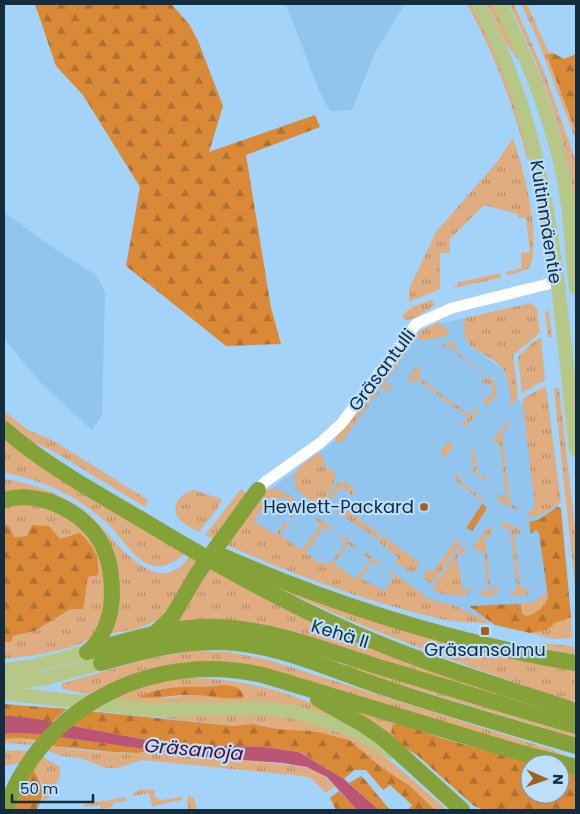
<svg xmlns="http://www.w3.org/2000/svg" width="580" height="814" viewBox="0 0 580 814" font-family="Poppins,sans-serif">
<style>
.built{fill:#91c5ee}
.grass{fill:url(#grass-tufts);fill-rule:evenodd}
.forest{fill:url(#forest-firs)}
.water{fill:#bc5474}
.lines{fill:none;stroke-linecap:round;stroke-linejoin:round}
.minor{stroke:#fff;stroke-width:11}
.major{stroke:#b6c788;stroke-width:14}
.highway{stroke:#85a238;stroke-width:16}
.poi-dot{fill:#9d6223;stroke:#bbdefb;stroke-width:2}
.labels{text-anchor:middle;stroke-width:4.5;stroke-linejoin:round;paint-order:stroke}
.street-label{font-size:18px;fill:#132c3e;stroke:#bbdefb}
.poi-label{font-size:18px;fill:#132c3e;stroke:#bbdefb;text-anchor:end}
.water-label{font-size:19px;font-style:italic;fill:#500c26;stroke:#bbdefb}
</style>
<defs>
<pattern id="grass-tufts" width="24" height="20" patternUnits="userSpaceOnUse" patternTransform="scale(1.25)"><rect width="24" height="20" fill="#e0ad80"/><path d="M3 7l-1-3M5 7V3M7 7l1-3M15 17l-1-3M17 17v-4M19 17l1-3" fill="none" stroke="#b48d6a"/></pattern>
<pattern id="forest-firs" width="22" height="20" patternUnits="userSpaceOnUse" patternTransform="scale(1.25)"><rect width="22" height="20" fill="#da8a37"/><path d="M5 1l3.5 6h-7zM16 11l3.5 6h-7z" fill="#b07130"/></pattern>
</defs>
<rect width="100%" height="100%" fill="#a3d3f9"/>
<!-- built -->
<g class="built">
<path d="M286 4H405L375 52 352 110 330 111 319 91Z"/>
<path d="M4 212 52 247 94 274 102 285 105 294 102 415 92 430 39 381 4 338Z"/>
<path d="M465 318 463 328 471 347 501 368 521 403H548L571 637 458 618 231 538 264 494 338 438 419 331 438 324Z"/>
</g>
<!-- grass -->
<g class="grass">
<path d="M467 4H473L502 65 531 158H527C513 105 494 52 467 4Z"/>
<path d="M487 4H495L520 62 506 43Z"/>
<path d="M509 4H514L545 74 576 162V216C569 142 542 70 509 4Z"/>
<path d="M521 4H527L548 51 553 53 547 57 576 132V141L537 38Z"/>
<path d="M513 138C524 170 541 235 530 268L510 275H507L506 272 521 268V253L530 252 526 218H518V214L484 205 449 240 450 253H440V289L409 302V289L436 232 496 163Z"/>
<path d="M501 273 500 278 454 288 459 282Z"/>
<path d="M431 300 435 305 415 318 406 320 401 316 412 307Z"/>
<path d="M531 303 537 309 540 333 513 355 518 396 511 407C510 394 510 379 502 368 485 349 458 352 465 318Z"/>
<path d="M549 311 552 337H548L545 312Z"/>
<path d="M440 322 441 326 447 329 449 335 426 340 416 339 385 382V385L392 386 389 392 378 384C396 360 410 331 440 322Z"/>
<path d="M541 338 545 380 522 393 518 357 534 341Z"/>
<path d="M452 341 459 354 494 381 496 395 492 402 486 405 483 401 484 397H492L491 384 480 382 488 377 459 356 449 346 439 347Z"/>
<path d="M416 367H420L419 378 469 414H473L475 406 479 410 466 427 461 423 468 420 467 416 417 380 406 383Z"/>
<path d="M546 386 561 502 541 515 529 517 528 513 535 506 522 399Z"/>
<path d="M375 388 381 392 379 395 376 394 342 442 336 443V437L353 419Z"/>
<path d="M559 388 576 538V596L554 389Z"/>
<path d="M4 411 28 430 54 441 148 500 145 507 55 452 25 438 4 423Z"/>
<path d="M508 420 510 422 502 434 510 504 518 508 516 510 498 501V495L506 498 500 444 490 440 494 439Z"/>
<path d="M4 437 185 553C176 562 164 569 151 565 135 560 123 540 112 528 82 498 45 480 4 473Z"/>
<path d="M448 440 453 446 445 457 440 454Z"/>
<path d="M471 451H474L478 474 481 477 486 474 485 481 474 474Z"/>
<path d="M317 453 322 455 325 466 336 473 333 484 323 502 319 500 315 503 297 490 293 477 299 467Z"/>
<path d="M455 473 459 476 460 481 484 499V502L456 481Z"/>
<path d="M4 479C32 483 62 494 85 511 113 533 154 607 191 555L200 562C175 604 166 628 112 633L116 594 84 515 4 494Z"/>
<path d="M345 480 355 491 352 495 341 487 327 505 324 504 336 484 338 482 342 485Z"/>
<path d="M241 489 246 493 216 540 205 535Z"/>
<path d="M268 489C282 486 297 502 308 511L306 513 300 509 292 518 289 516 297 507 281 496 277 502 270 497 254 521 276 535 285 522 288 524 280 535 302 550 321 524 314 519 316 517 333 528 330 531 324 527 306 553 320 564 323 561 329 565 346 542 339 537 340 534 357 547 355 548 348 544 334 564 356 579 370 560 363 554 365 552 382 565 379 566 372 561 361 578C369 584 377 586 385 591L394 577 388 572 389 570 431 600 453 605 487 621V624C472 621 456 623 441 619 368 602 293 575 225 544L258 498Z"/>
<path d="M194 490 222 499 218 508 199 532C194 529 187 526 182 522 167 509 180 493 194 490Z"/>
<path d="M344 502 346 503 343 508 381 535 378 539 337 512Z"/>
<path d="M27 504C38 507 52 509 63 514 96 530 107 569 104 602 102 615 103 628 92 637 77 650 24 657 4 659V642H11L13 636 35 631 85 601 83 594 88 577 49 526 27 536 14 537 10 527 4 523V506Z"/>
<path d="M502 522 516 527 522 533V534L514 533 520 587 529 590 528 594 516 596 510 593 508 590 515 592 517 588 510 530 501 526Z"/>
<path d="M491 527 493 530 485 540 491 591 500 587V589L493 596 480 595V590L488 591 484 553 474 549V546L488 528Z"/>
<path d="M383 536 420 563 413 573 395 562 398 557 379 542Z"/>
<path d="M456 540 461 543 434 581 431 583 423 578 428 569 433 572Z"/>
<path d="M463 545 466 549 457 558 463 591 470 587 471 590 465 596 442 594 432 588Z"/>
<path d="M210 565 541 706 172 623Z"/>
<path d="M268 583 576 671V699L570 702C468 666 366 631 268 583Z"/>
<path d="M546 593C551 604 538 612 528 616L522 614 521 605 517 604 534 602Z"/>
<path d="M571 617 572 638 555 639 530 633 547 630 555 623Z"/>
<path d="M541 643 570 646 574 648 575 655 539 647Z"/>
<path d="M193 651 229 652 268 660 553 750 570 759 186 662 153 668 124 677 88 694 62 689 61 684 146 659Z"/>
<path d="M345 663 574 730V737L346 668Z"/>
<path d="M178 677C239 679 286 688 340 717L104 702 122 693ZM224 685 206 696 188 695 168 698 140 697C171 681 192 690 224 685Z"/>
<path d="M352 708 399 723 398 743Z"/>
<path d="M256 713C298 717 341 728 376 751 401 768 424 790 447 810H435L410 786 381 767 277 729 253 724 234 726 156 717Z"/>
<path d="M18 738C30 740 40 744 52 746 68 750 141 757 153 750L299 766 317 770 335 786 326 793 312 779 303 776 142 760 117 768H106L80 758 62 756 32 745 4 743V739Z"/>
<path d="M21 750 41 756 60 767V777L48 799 43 800 41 781 32 769 37 760 25 756 20 763 4 766V751Z"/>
<path d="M142 789 155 790 154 797 161 800 182 797V800L152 806 149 793 133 796V793Z"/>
<path d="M189 796 194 798 197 810H188L187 798Z"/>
<path d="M126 797 127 801 113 803V807L101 809 100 805 83 807 87 802 106 801Z"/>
</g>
<!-- forest -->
<g class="forest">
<path d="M35 4H171L189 24 198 41 223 106 209 152 315 115 320 127 246 155 271 308 281 344 226 346 126 266 140 187 83 95 56 66Z"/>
<path d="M553 53 564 59 576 54V132L547 56Z"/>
<path d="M482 504 486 506V510L472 531 466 528Z"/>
<path d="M557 507 561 508 571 617 555 623 547 630 530 633 495 625 469 606 517 604 521 605 522 614 528 616C538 612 545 607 548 597L539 533 536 530 531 534 529 522 540 519Z"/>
<path d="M4 523 10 527 14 537 27 536 32 525 49 526 60 539 80 533C93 546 100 556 98 575L88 577C85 588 86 599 83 609H71L35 631 13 636 11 642H4Z"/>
<path d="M224 685C235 686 241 687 244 698 224 700 208 695 189 695 172 694 157 700 139 697 173 681 191 690 224 685Z"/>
<path d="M4 704 67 709 52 722 4 715Z"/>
<path d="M87 711 234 726 253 724 277 729 318 732 349 740 381 767 410 786 435 810H408L412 805 390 785 383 790 366 770H354L344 779 300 752 265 747 168 744 69 725Z"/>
<path d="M399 723 441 738 534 764H530V794H560V771L576 775V810H484L474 806 418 756 398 743 391 732 393 724Z"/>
<path d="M4 733 38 734 153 750 138 753 113 752 52 746 35 740 18 738 4 739Z"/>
<path d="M32 769C43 783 46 795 36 810H13Z"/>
<path d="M361 776 365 780 390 810H379L349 783Z"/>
<path d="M339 791 357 810H336L330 798Z"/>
</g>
<!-- water -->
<path class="water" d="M4 715 37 719 168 744 265 747 299 752 344 779 379 810H357L327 777 307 767 283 763 194 756 38 734 4 733Z"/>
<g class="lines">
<!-- minor -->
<path class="minor" d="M258 490 265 482 320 443 341 424 416 324 452 308 556 282"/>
<!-- major -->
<g class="major">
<path d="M478 4C554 140 558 299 576 450"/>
<path d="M500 4C532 67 558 134 568 204 571 232 573 260 576 288"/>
<path d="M4 670 34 666 87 652"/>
<path d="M4 684 47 678 101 663"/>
<path d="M4 693 149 710 262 708 295 712 341 726 361 734 391 752"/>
</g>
<!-- highway -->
<g class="highway">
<path d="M4 429C44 464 93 491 139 518 208 560 278 600 352 632 424 664 501 686 576 711"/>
<path d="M4 500C42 489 90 514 105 551 111 565 112 581 112 596 111 618 105 636 89 651"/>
<path d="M225 557C337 606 455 643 576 663"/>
<path d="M154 634 172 617 197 574 258 490"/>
<path d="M87 652C131 639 175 625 221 627 274 630 326 650 376 666 443 686 509 707 576 726"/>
<path d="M101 663C139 652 177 642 216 642 276 642 335 672 391 690 452 710 515 728 576 746"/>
<path d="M318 699 364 725 384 739 462 810"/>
<path d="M5 810C44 702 158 649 266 676L518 752 576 767"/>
</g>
</g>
<!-- markers -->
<g class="poi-dot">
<circle cx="424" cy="507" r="5"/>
<rect x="480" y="626" width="10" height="10" rx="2.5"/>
</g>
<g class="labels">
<!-- street labels -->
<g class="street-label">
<text transform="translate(546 222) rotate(81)" y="6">Kuitinmäentie</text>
<text transform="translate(382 370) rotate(-53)" y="6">Gräsantulli</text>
<text transform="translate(340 634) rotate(17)" y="6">Kehä II</text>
</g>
<!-- poi labels -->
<g class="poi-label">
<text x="414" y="513">Hewlett-Packard</text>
<text x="485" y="656" text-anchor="middle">Gräsansolmu</text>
</g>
<!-- water labels -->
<g class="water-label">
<text transform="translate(194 749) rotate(5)" y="7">Gräsanoja</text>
</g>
</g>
<!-- border -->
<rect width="580" height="814" fill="none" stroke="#132c3e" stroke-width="10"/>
<!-- north arrow -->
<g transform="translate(545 779) rotate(92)"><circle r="24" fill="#bbdefb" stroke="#7897af"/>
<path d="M0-4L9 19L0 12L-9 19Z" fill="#9d6223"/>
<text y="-8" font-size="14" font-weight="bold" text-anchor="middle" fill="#132c3e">N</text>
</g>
<!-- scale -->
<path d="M12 794v8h81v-8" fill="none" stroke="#132c3e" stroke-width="2.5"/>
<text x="20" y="794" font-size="15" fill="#132c3e" stroke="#bbdefb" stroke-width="4" paint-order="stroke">50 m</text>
</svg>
